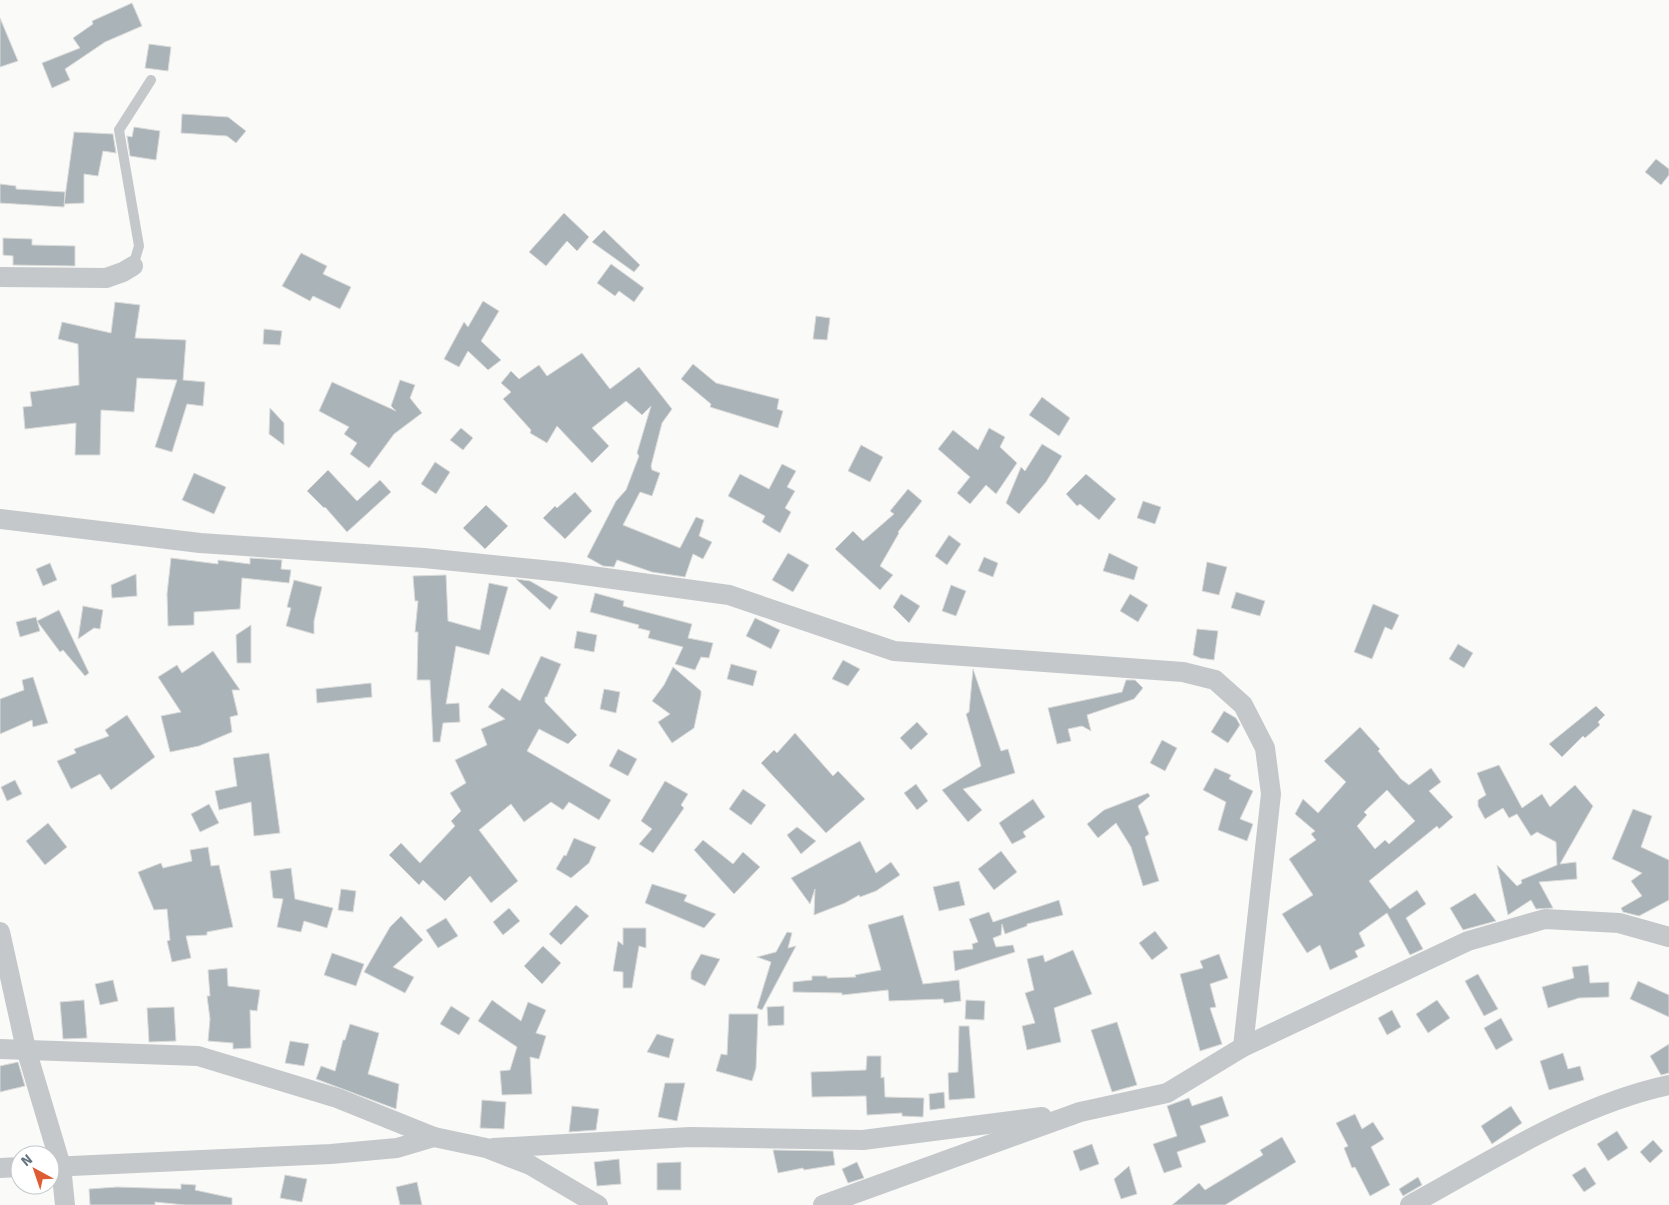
<svg xmlns="http://www.w3.org/2000/svg" width="1669" height="1205" viewBox="0 0 1669 1205" font-family="Signika,sans-serif">
<style>
.building{fill:#aab3b8;stroke:#dbdbda;fill-rule:evenodd}
.lines{fill:none;stroke-linecap:round;stroke-linejoin:round}
.service{stroke:#c4c8cb;stroke-width:10}
.minor{stroke:#c4c8cb;stroke-width:20}
</style>
<rect width="100%" height="100%" fill="#fafaf8"/>
<!-- building -->
<g class="building">
<path d="M132 3 142 26 105 42 65 69 70 80 52 88 42 63 80 48 73 38 93 24 92 21Z"/>
<path d="M0 18 18 61 0 67Z"/>
<path d="M149 44 171 47 168 71 145 68Z"/>
<path d="M182 114 228 117 246 131 236 143 227 136 181 133Z"/>
<path d="M134 127 160 131 156 160 130 156 127 136 132 137Z"/>
<path d="M74 132 113 134 116 153 103 151 98 176 84 174V203L64 204Z"/>
<path d="M1656 159 1669 169V175L1661 185 1645 172Z"/>
<path d="M0 184 16 186V189L65 192 64 207 0 203Z"/>
<path d="M564 213 589 237 577 251 567 241 546 266 529 252Z"/>
<path d="M604 230 640 265 634 272 592 242Z"/>
<path d="M3 238 32 239V245L75 246V266L13 265V256L3 255Z"/>
<path d="M301 253 327 266 323 274 351 287 340 309 313 296 310 301 282 286Z"/>
<path d="M611 264 644 288 634 302 619 291 615 296 597 283Z"/>
<path d="M483 301 499 311 481 341 501 360 488 370 468 351 459 367 444 359 464 322 468 327Z"/>
<path d="M115 302 140 305 135 338 186 340 183 380 205 382 203 406 187 404 172 452 155 447 177 380 137 378 134 412 101 410 100 455H75L76 423 25 429 23 407 32 406 30 392 79 385 78 344 58 339 62 322 111 333Z"/>
<path d="M816 316 830 318 827 340 813 339Z"/>
<path d="M264 329 282 331 280 345 263 344Z"/>
<path d="M582 353 610 389 639 367 672 409 662 423 651 466 652 470 660 473 652 496 640 492 623 525 680 548 696 517 704 520 699 536 712 542 703 559 693 554 685 577 652 572 617 560 614 567 603 566 587 557 616 501 626 490 639 456 637 453 651 406 642 415 626 401 592 428 609 446 592 463 557 426 547 443 530 433 531 430 503 399 511 392 501 383 511 371 519 379 539 365 547 376Z"/>
<path d="M693 364 716 383 779 399 777 409 783 411 778 428 710 407 711 404 681 379Z"/>
<path d="M400 380 415 385 410 398 422 413 394 434 369 468 350 454 357 443 344 434 349 427 319 411 332 382 396 411 391 406Z"/>
<path d="M1042 397 1070 418 1059 436 1029 415Z"/>
<path d="M270 408 284 423V445L269 434Z"/>
<path d="M461 428 473 438 463 450 450 440Z"/>
<path d="M989 428 1005 437 1000 447 1017 463 996 494 986 485 970 504 957 493 970 477 938 449 953 430 978 450Z"/>
<path d="M1042 444 1062 456 1046 482 1019 514 1006 503 1021 467 1025 471Z"/>
<path d="M861 445 883 457 870 482 848 471Z"/>
<path d="M435 462 450 472 436 494 421 484Z"/>
<path d="M782 464 796 471 787 487 795 491 785 508 791 512 780 533 762 522 765 516 728 496 740 474 769 489Z"/>
<path d="M328 470 357 501 380 480 391 492 347 532 325 507 324 508 307 491Z"/>
<path d="M194 473 226 487 214 514 182 500Z"/>
<path d="M1086 474 1116 499 1099 520 1080 504 1077 506 1066 494Z"/>
<path d="M908 489 922 501 898 532 899 533 880 566 893 575 880 590 835 549 853 531 863 541 894 514 890 511Z"/>
<path d="M575 492 592 511 565 539 543 518 555 506 557 508Z"/>
<path d="M1143 501 1161 507 1155 524 1137 518Z"/>
<path d="M486 505 508 526 485 549 463 528Z"/>
<path d="M949 535 961 544 947 565 935 556Z"/>
<path d="M788 553 809 565 793 592 772 580Z"/>
<path d="M1109 553 1138 567 1134 580 1103 571Z"/>
<path d="M984 557 998 563 993 577 978 571Z"/>
<path d="M171 558 218 564V560L250 564V558L282 560 281 569 291 570 289 583 242 578 240 609 194 612V625L168 626 167 594Z"/>
<path d="M1207 562 1227 567 1219 595 1202 591Z"/>
<path d="M50 563 57 580 43 586 36 569Z"/>
<path d="M136 574 137 596 112 598 111 585Z"/>
<path d="M446 575 448 621 480 630 489 583 508 587 489 655 456 646 446 704 459 703 460 722 443 723 440 742H433L430 680H417L418 632H415L418 601H415L413 576Z"/>
<path d="M516 579 530 581 558 597 550 610Z"/>
<path d="M294 580 322 587 314 621V634L286 626 291 608 287 607Z"/>
<path d="M951 585 966 591 956 616 942 611Z"/>
<path d="M1236 592 1265 601 1260 616 1231 608Z"/>
<path d="M595 593 624 601 623 606 692 624 688 638 713 643 709 658 701 657 695 670 675 664 683 647 648 638 650 631 638 628 639 625 590 612Z"/>
<path d="M901 594 920 606 909 623 893 607Z"/>
<path d="M1130 594 1148 605 1138 622 1120 611Z"/>
<path d="M1373 604 1399 615 1392 630 1385 627 1372 659 1354 652Z"/>
<path d="M83 606 103 610 100 629 94 628 78 639Z"/>
<path d="M59 610 89 673 85 676 63 650 60 652 37 621Z"/>
<path d="M36 617 40 631 20 637 16 622Z"/>
<path d="M755 618 780 630 771 649 746 636Z"/>
<path d="M251 625V663H237L236 635Z"/>
<path d="M1197 629 1218 631 1214 660 1200 658 1193 655Z"/>
<path d="M577 631 597 635 594 652 574 648Z"/>
<path d="M1458 644 1473 653 1464 668 1449 659Z"/>
<path d="M213 651 240 690H232L238 715 230 717 232 732 199 746 170 752 161 716 181 712 158 677 177 665 182 673Z"/>
<path d="M541 656 561 664 547 697H545V702L577 735 568 744 539 729 527 751 611 800 599 820 569 802 563 810 551 802 524 822 511 804 479 830 518 881 491 903 470 876 445 901 423 880 419 885 389 855 401 843 420 863 455 826 451 821 461 811 450 793 466 783 455 760 487 745 481 729 505 719 488 707 502 688 520 701Z"/>
<path d="M843 660 860 669 848 686 832 679Z"/>
<path d="M731 664 757 671 753 686 727 679Z"/>
<path d="M673 667 701 691V695L694 728 672 743 658 722 670 714 652 701 664 685Z"/>
<path d="M973 669 1001 751 1008 749 1015 773 963 789 982 810 968 822 942 790 981 766 966 714 969 712Z"/>
<path d="M33 677 48 723 33 727 32 720 0 734V699L24 690 22 680Z"/>
<path d="M1126 680H1135L1143 688 1134 699 1087 715 1091 731 1082 726 1068 729 1071 741 1057 744 1048 708 1122 692Z"/>
<path d="M371 683 372 697 317 703 316 689Z"/>
<path d="M604 689 620 692 616 713 600 709Z"/>
<path d="M1596 706 1605 715 1598 722 1600 725 1585 738 1583 736 1562 757 1549 744Z"/>
<path d="M1224 711 1236 718 1240 725 1228 743 1211 732Z"/>
<path d="M127 715 155 757 111 790 100 774 71 789 57 761 76 753 74 749 109 736 105 730Z"/>
<path d="M917 722 928 734 911 750 900 738Z"/>
<path d="M1360 727 1380 749 1378 751 1401 779 1409 785 1431 768 1441 782 1429 791 1453 817 1439 829 1437 826 1369 881 1390 909 1417 890 1426 904 1406 918 1423 949 1410 955 1387 913 1359 933 1365 946 1355 951 1358 957 1330 970 1320 945 1307 953 1282 914 1313 895 1289 859 1316 840 1311 834 1315 831 1295 814 1303 799 1318 813 1346 782 1324 761ZM1387 790 1415 821 1389 844 1385 840 1375 849 1357 826 1367 815 1364 812Z"/>
<path d="M795 733 833 776 838 771 865 799 826 833 761 763 774 750 777 753Z"/>
<path d="M1162 740 1177 748 1165 771 1150 763Z"/>
<path d="M618 749 637 759 628 776 609 766Z"/>
<path d="M269 753 280 833 254 836 251 802 219 810 215 791 237 786 233 758Z"/>
<path d="M1499 765 1522 808 1542 794 1550 807 1575 785 1593 806 1560 864 1576 862 1577 879 1539 882 1553 908 1536 909 1531 900 1508 915 1497 865 1517 886 1522 883 1521 880 1557 865 1556 842 1537 832 1531 836 1517 814 1509 818 1503 808 1485 819 1478 806V800L1486 795 1477 773Z"/>
<path d="M1215 768 1231 775 1229 779 1253 791 1240 819 1253 824 1247 841 1218 830 1226 802 1203 790Z"/>
<path d="M15 780 22 794 7 801 1 787Z"/>
<path d="M665 781 688 794 681 805 684 808 653 853 639 844 652 829 641 821Z"/>
<path d="M916 784 928 801 917 810 904 793Z"/>
<path d="M743 789 766 805 751 825 729 809Z"/>
<path d="M1148 793 1150 796 1138 806 1149 834 1145 837 1159 881 1143 886 1131 847 1116 823 1098 838 1087 824 1104 810Z"/>
<path d="M1033 799 1045 817 1023 832 1026 837 1012 844 999 823Z"/>
<path d="M209 804 219 823 200 832 191 814Z"/>
<path d="M1633 809 1652 816 1641 847 1669 860V900L1639 916 1623 912 1621 908 1642 896 1631 881 1642 873 1612 859Z"/>
<path d="M48 823 67 847 45 865 26 841Z"/>
<path d="M797 827 816 841 801 854 787 835Z"/>
<path d="M574 838 596 847 589 863 571 878 556 869 564 855 566 856Z"/>
<path d="M703 840 733 864 743 852 760 867 734 894 694 850Z"/>
<path d="M860 841 876 873 891 862 900 875 876 891 860 897 859 895 845 903 814 915 815 889 810 904 791 878Z"/>
<path d="M208 847 211 866 219 865 233 927 207 932V935L186 936 191 958 172 962 167 941 170 940 167 909 154 910 138 872 161 863 163 868 192 861 190 850Z"/>
<path d="M1001 851 1017 872 994 890 978 869Z"/>
<path d="M291 868 295 899 333 908 327 928 304 921 301 932 277 927 283 899 273 898 270 871Z"/>
<path d="M959 881 965 905 939 911 933 887Z"/>
<path d="M652 884 687 895 684 901 716 914 704 928 645 903Z"/>
<path d="M341 889 356 891 353 912 338 910Z"/>
<path d="M1475 893 1496 921 1463 930 1450 908Z"/>
<path d="M1059 900 1063 915 1027 924V926L1005 934 1002 924 1001 935 993 938 996 947 1013 945 1015 952 955 971 953 951 973 949 972 944 978 942 969 919 989 912 993 922Z"/>
<path d="M576 905 589 916 561 945 549 934Z"/>
<path d="M509 908 520 921 503 935 493 922Z"/>
<path d="M903 915 923 984 959 980 961 1001 944 1003 943 999 889 1001 888 990 842 995V993L793 992V982L812 980V976H827V978L856 977 855 975 881 970 868 925Z"/>
<path d="M401 916 423 940 393 967 414 977 405 993 364 972 390 927Z"/>
<path d="M446 918 458 936 438 948 426 930Z"/>
<path d="M623 928H646V948L639 946 632 988H623V972L613 971 618 941 623 945Z"/>
<path d="M1155 931 1168 948 1152 960 1139 943Z"/>
<path d="M787 932 792 933 788 948 796 946 762 1010 757 1008 771 962 757 957 776 952Z"/>
<path d="M543 946 561 963 542 984 524 966Z"/>
<path d="M1073 950 1092 994 1054 1008 1061 1042 1027 1050 1022 1026 1035 1023 1025 993 1034 990 1027 959 1043 955 1045 962Z"/>
<path d="M332 953 364 964 356 986 324 975Z"/>
<path d="M701 954 720 959 705 986 691 979V972Z"/>
<path d="M1219 954 1228 978 1210 984 1216 1007 1210 1008 1222 1044 1200 1051 1180 974 1203 968 1200 961Z"/>
<path d="M1588 965 1590 983 1609 982V997L1579 998 1548 1008 1542 987 1574 978 1572 967Z"/>
<path d="M227 968 228 986 260 990 257 1011 250 1010 251 1048 233 1049V1043L208 1041 210 1019 207 996H210L208 970Z"/>
<path d="M1478 974 1498 1009 1484 1016 1465 981Z"/>
<path d="M113 980 118 1001 100 1005 95 984Z"/>
<path d="M1638 981 1669 995V1017L1630 999Z"/>
<path d="M84 1000 87 1038 63 1039 60 1002Z"/>
<path d="M492 1000 521 1021 528 1002 546 1010 536 1033 546 1036 539 1059 530 1057 532 1094 502 1095 500 1071 510 1070 517 1047 478 1021Z"/>
<path d="M966 1000 985 1001 984 1020 965 1019Z"/>
<path d="M1437 1000 1450 1018 1428 1033 1416 1014Z"/>
<path d="M451 1006 470 1018 459 1035 440 1024Z"/>
<path d="M784 1006V1025L768 1026 767 1007Z"/>
<path d="M174 1007 176 1041 149 1042 147 1008Z"/>
<path d="M1392 1010 1401 1027 1387 1035 1378 1018Z"/>
<path d="M729 1014H758L756 1068 752 1081 716 1071 721 1054 727 1055Z"/>
<path d="M1501 1018 1513 1040 1496 1050 1484 1028Z"/>
<path d="M1117 1022 1137 1085 1112 1092 1091 1030Z"/>
<path d="M350 1024 379 1033 368 1074 399 1084 396 1109 316 1079 321 1066 335 1071 343 1040H345Z"/>
<path d="M959 1026H969L975 1098 949 1100 948 1073 958 1072Z"/>
<path d="M657 1034 674 1039 669 1058 647 1052Z"/>
<path d="M290 1041 309 1044 304 1066 285 1063Z"/>
<path d="M1669 1044V1073L1661 1075 1650 1056Z"/>
<path d="M1563 1053 1568 1069 1580 1066 1584 1080 1549 1090 1540 1061Z"/>
<path d="M867 1056H881V1078L884 1077 885 1097 924 1098 923 1117 902 1116V1113L867 1115 866 1096 812 1097 811 1072 866 1070Z"/>
<path d="M18 1062 25 1086 0 1092V1066Z"/>
<path d="M665 1083H685L677 1121 658 1117Z"/>
<path d="M944 1092 945 1108 930 1110 929 1094Z"/>
<path d="M1222 1096 1229 1116 1200 1126 1206 1142 1177 1152 1182 1167 1164 1173 1153 1144 1177 1136 1167 1106 1189 1098 1192 1106Z"/>
<path d="M482 1100 506 1102 504 1129 480 1128Z"/>
<path d="M572 1106 599 1109 596 1130 569 1132Z"/>
<path d="M1511 1106 1522 1123 1492 1144 1481 1126Z"/>
<path d="M1355 1114 1362 1129 1373 1122 1384 1139 1371 1147 1390 1185 1370 1196 1355 1167 1352 1168 1344 1148 1348 1146 1336 1123Z"/>
<path d="M1617 1131 1628 1148 1608 1161 1597 1144Z"/>
<path d="M1282 1137 1296 1162 1225 1205H1172L1199 1183 1205 1190 1263 1155 1260 1150Z"/>
<path d="M1653 1140 1663 1151 1650 1163 1640 1152Z"/>
<path d="M1092 1144 1099 1164 1080 1171 1073 1151Z"/>
<path d="M773 1150 833 1151 835 1165 804 1170 803 1168 778 1173Z"/>
<path d="M619 1159 621 1184 597 1186 594 1162Z"/>
<path d="M681 1162V1190H657V1163Z"/>
<path d="M857 1162 864 1178 848 1183 842 1169Z"/>
<path d="M1129 1166 1137 1194 1121 1199 1114 1179Z"/>
<path d="M1585 1167 1596 1184 1584 1192 1572 1175Z"/>
<path d="M285 1175 307 1179 302 1202 280 1198Z"/>
<path d="M1418 1177 1422 1185 1403 1196 1399 1189Z"/>
<path d="M417 1182 422 1205H400L396 1187Z"/>
<path d="M181 1184 196 1185 195 1190 232 1198V1205H185L155 1202V1205H90L89 1189 117 1187 181 1189Z"/>
</g>
<g class="lines">
<!-- service -->
<path class="service" d="M133 266 139 246 119 130 151 80"/>
<!-- minor -->
<g class="minor">
<path d="M0 277 106 278 123 272 133 266"/>
<path d="M0 519 200 543 424 558 562 572 729 595 894 651 1183 672 1215 680 1243 705 1265 748 1271 794 1243 1047"/>
<path d="M0 932 26 1049 61 1166 65 1205"/>
<path d="M0 1049 198 1056 337 1098 434 1137 486 1148 530 1165 598 1205"/>
<path d="M493 1148 690 1137 863 1140 1042 1117"/>
<path d="M50 1167 331 1154 397 1148 434 1137"/>
<path d="M0 1168 20 1167"/>
<path d="M823 1205 1080 1112 1167 1093 1243 1047 1468 941 1545 919 1619 923 1669 937"/>
<path d="M1410 1205C1493 1160 1576 1105 1669 1085"/>
</g>
</g>
<!-- north arrow -->
<g transform="translate(35 1170) rotate(320)"><circle r="24" fill="#ffffff" stroke="#c2c8cd"/>
<path d="M0-4L9 19L0 12L-9 19Z" fill="#dd5c34"/>
<text y="-8" font-size="14" font-weight="bold" text-anchor="middle" fill="#667581">N</text>
</g>
</svg>
